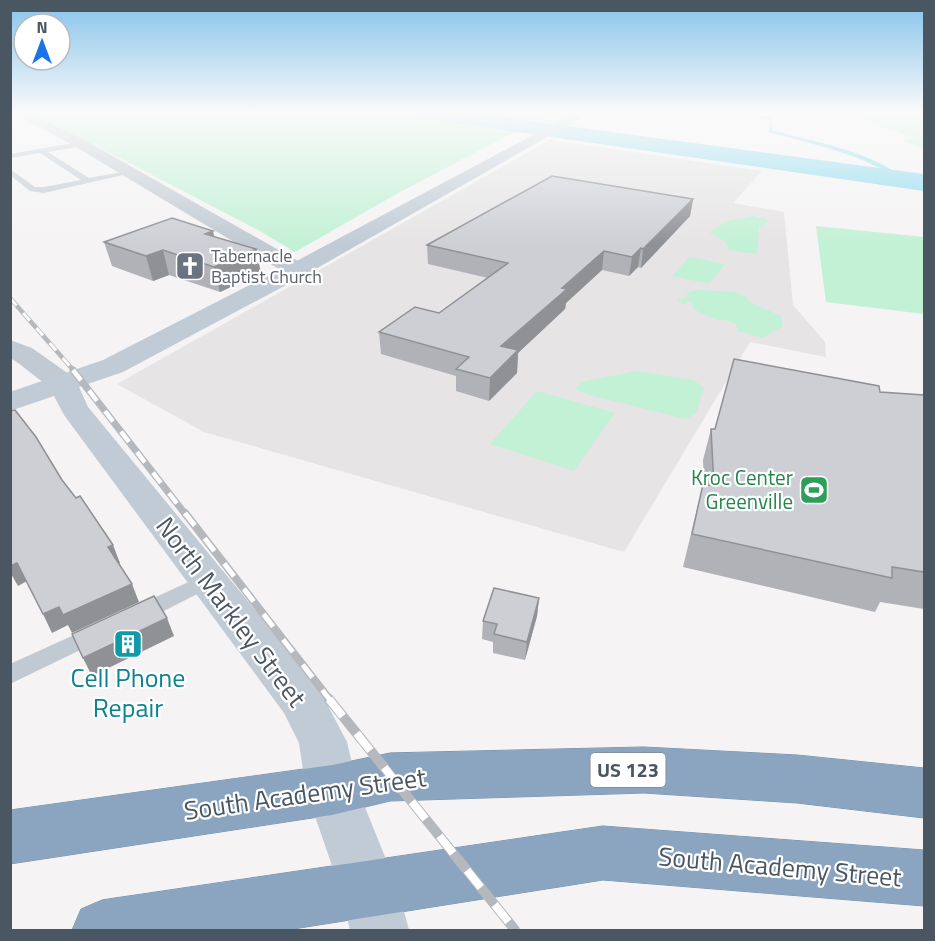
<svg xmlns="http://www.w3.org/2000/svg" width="935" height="941" viewBox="0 0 935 941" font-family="'Titillium Web',sans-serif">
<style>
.education{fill:#e6e4e5}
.green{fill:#c3f1d5}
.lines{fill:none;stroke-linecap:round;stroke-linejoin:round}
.stream{fill:#90daee;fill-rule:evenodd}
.river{fill:#90daee;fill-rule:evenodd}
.highway-casing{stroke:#7690ad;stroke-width:1}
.lane{fill:#c1cad2;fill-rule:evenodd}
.street{fill:#c1cad2;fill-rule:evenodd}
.secondary{fill:#c1cbd6;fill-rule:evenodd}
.highway{fill:#8ba5c1;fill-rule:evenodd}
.rail-far3-casing{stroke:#b5b8bd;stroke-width:4.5}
.rail-far2-casing{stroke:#b5b8bd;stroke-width:7}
.rail-far1-casing{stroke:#b5b8bd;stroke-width:8}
.rail-casing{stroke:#b5b8bd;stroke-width:10}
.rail-far3{stroke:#fff;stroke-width:3;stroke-dasharray:10;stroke-linecap:butt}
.rail-far2{stroke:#fff;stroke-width:4.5;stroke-dasharray:13;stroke-linecap:butt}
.rail-far1{stroke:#fff;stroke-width:5;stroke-dasharray:16;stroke-linecap:butt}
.rail{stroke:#fff;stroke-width:8;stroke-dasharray:22;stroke-linecap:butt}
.wall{fill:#b0b2b7}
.shaded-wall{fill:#909195}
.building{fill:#cdcfd5;stroke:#909195;stroke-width:1.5}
.labels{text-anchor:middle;stroke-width:4.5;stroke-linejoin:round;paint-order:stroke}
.far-worship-label{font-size:18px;fill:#5b616d;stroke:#fff;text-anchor:start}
.shield{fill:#fff;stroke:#808990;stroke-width:1.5}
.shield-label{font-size:20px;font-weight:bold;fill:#4a5661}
.leisure-label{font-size:21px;fill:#27864d;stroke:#fff;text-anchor:end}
.near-street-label{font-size:26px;fill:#4a5661;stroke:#fff}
.near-culture-label{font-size:26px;fill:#0d838f;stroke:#fff}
</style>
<rect width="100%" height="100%" fill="#f5f3f3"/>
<!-- education -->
<path class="education" d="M550 140 762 171 733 203 784 212 793 305 825 342 826 357 750 342 624 552 204 432 117 384Z"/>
<!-- green -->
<g class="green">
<path d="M31 112H553L400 192 295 252 260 231Z"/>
<path d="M850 112H861L876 117 901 115 895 112H924V149L903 141 914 138 866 121V117Z"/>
<path d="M580 131 769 157 924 181V191L566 138Z"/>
<path d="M753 216 766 219 768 222 759 228 757 254 728 250 727 243 710 233 726 221Z"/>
<path d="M816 226 924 237V314L826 302Z"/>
<path d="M689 257 725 264 709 284 672 276Z"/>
<path d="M697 290 735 292 745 296 751 303 781 316 783 326 763 338 738 331 736 324 725 320H717L693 309 691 300 684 304 677 300 689 297 686 293Z"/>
<path d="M636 371 693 380 704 388 696 413 686 419 589 395 576 389 581 382Z"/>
<path d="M537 391 615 413 574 471 490 444Z"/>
</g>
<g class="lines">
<!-- stream -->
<path class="stream" d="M740 112H746L772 118V130C817 143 869 150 906 180L902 181C862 154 815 145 769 132V120Z"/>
<!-- river -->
<path class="river" d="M409 112H464L924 174V191L420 118 412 117Z"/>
<!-- highway casing -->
<g class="highway-casing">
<g id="highway">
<path d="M644 747 797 755 924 768V818L797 803 644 793 390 801 332 815 10 864V810L332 765 390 753Z"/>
<path d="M603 826 924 850V906L603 880 287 930H72L81 909 102 900Z"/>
</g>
</g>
<!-- lane -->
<g class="lane">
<path d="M80 142 83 146 48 152 89 178 128 171 132 173 44 193 30 191 10 175V169L35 187H44L81 180 40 153 10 158V154Z"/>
<path d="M208 573 215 575 218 580 215 585 146 620 139 622 132 620 129 614 132 608Z"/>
<path d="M96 625 103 627 107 633 103 639 10 684V664Z"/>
</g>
<!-- street -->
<g class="street">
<path d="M11 112H27L81 138 305 265 308 270 305 275 297 276 289 275 71 144Z"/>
<path d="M10 340 32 348 73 377 77 383 73 389C48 395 31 369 10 358Z"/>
</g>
<!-- secondary -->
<path class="secondary" d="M576 112H591L305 275 123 372 79 387 88 407 317 685 347 742 358 790 398 889 409 930H350L340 889 306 790 299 743 284 713 64 415 54 396 10 411V392L103 360 289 265Z"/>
<!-- highway -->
<use href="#highway" class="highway"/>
<!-- rail-far3 casing -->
<g class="rail-far3-casing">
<path id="rail-far3" d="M10 298 75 372"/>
</g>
<!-- rail-far2 casing -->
<g class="rail-far2-casing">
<path id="rail-far2" d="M73 370 186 515"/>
</g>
<!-- rail-far1 casing -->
<g class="rail-far1-casing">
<path id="rail-far1" d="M185 513 330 700"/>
</g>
<!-- rail casing -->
<g class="rail-casing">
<path id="rail" d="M329 699 515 930"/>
</g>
<!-- rail-far3 -->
<use href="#rail-far3" class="rail-far3"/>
<!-- rail-far2 -->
<use href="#rail-far2" class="rail-far2"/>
<!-- rail-far1 -->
<use href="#rail-far1" class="rail-far1"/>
<!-- rail -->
<use href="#rail" class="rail"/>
</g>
<!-- wall -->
<g class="wall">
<path d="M693 199 690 216 641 268 638 267 629 276 602 270 566 303 565 309 518 353 517 373 489 401 456 391V376L381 354 379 332 439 313 488 278 428 264 427 245Z"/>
<path d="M215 237 261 273 220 292 169 275 153 281 112 266 104 242Z"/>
<path d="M880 392 924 395V609L880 602 875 612 683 567 695 517 703 484 704 485 703 460 711 429H715Z"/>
<path d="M539 598 537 616 525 660 493 653V642L482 639 483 621Z"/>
</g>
<!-- shaded-wall -->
<g class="shaded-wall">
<path d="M693 199 690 216 641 268 643 249Z"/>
<path d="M213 231 218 254 205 234Z"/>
<path d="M641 248 638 267 629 276 632 257Z"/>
<path d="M256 249 261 273 220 292 214 267Z"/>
<path d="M163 250 169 275 153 281 146 256Z"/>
<path d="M604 251 602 270 566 303 565 309 518 353 517 373 489 401 490 378 501 346 562 288Z"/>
<path d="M113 545 120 563 116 565 108 547Z"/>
<path d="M17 563 27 581 18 586 10 572V566Z"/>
<path d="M132 584 139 602 72 633 68 625 52 633 43 614 59 607Z"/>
<path d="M539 598 537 616 525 660 527 642Z"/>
<path d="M167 618 174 636 92 676 83 658Z"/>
</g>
<!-- building -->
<g class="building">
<path d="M552 176 693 199 643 249 641 248 632 257 604 251 562 288 567 289 501 346 518 350 490 378 456 369 469 357 379 332 415 307 439 313 508 263 427 245Z"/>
<path d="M172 218 213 231 205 234 256 249 214 267 163 250 146 256 104 242Z"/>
<path d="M734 359 879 386 880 392 924 395V572L892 567V578L692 534 703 484 714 486 711 429H715Z"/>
<path d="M15 410 36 437 62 480 76 498 80 496 113 545 108 547 132 584 63 615 59 607 43 614 17 563 10 566V411Z"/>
<path d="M494 588 539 598 527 642 494 634 497 624 483 621Z"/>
<path d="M154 596 167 618 83 658 72 634Z"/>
</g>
<!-- sky -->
<linearGradient id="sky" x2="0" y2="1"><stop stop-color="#85c3ea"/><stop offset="0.46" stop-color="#fafafa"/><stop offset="1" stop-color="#fafafa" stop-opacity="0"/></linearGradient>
<rect width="935" height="244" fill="url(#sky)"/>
<!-- icons -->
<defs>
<g id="church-square" transform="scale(1.5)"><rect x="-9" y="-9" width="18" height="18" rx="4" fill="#6b7280" stroke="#fff"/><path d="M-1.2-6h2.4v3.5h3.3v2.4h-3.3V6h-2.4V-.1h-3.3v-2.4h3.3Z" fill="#fff"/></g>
<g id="stadium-square" transform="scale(1.5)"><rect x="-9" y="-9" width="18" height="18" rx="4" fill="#2e9e5b" stroke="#fff"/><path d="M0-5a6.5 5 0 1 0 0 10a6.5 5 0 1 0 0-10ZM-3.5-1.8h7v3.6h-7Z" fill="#fff"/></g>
<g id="building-square" transform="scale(1.5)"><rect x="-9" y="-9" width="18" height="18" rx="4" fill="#0f9aa8" stroke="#fff"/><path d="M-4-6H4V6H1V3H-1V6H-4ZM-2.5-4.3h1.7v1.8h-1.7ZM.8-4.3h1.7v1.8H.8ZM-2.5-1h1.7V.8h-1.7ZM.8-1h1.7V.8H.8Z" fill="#fff"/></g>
</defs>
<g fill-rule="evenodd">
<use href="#church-square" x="190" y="266"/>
<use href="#stadium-square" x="814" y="490"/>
<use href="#building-square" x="128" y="644"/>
</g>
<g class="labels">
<!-- far-worship labels -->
<g class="far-worship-label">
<text x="211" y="262">Tabernacle<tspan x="211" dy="21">Baptist Church</tspan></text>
</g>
<!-- shield labels -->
<rect class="shield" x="590.5" y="753" width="75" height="34" rx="4.5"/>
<g class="shield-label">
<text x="628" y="777">US 123</text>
</g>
<!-- leisure labels -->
<g class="leisure-label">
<text x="793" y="485">Kroc Center<tspan x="793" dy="24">Greenville</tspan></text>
</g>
<!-- near-street labels -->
<g class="near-street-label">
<text transform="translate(231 612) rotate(53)" y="9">North Markley Street</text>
<text transform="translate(305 794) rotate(-8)" y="9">South Academy Street</text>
<text transform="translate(780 867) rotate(5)" y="9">South Academy Street</text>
</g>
<!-- near-culture labels -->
<g class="near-culture-label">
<text x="128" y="687">Cell Phone<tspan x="128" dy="30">Repair</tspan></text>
</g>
</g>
<!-- border -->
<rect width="935" height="941" fill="none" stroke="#4a5661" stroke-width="24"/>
<!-- north arrow -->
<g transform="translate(42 42)"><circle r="28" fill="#ffffff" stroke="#b7bbc0" stroke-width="1.5"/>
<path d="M0-4.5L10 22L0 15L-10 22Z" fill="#1a73e8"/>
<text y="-9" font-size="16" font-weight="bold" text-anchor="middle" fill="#4a5661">N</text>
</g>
</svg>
